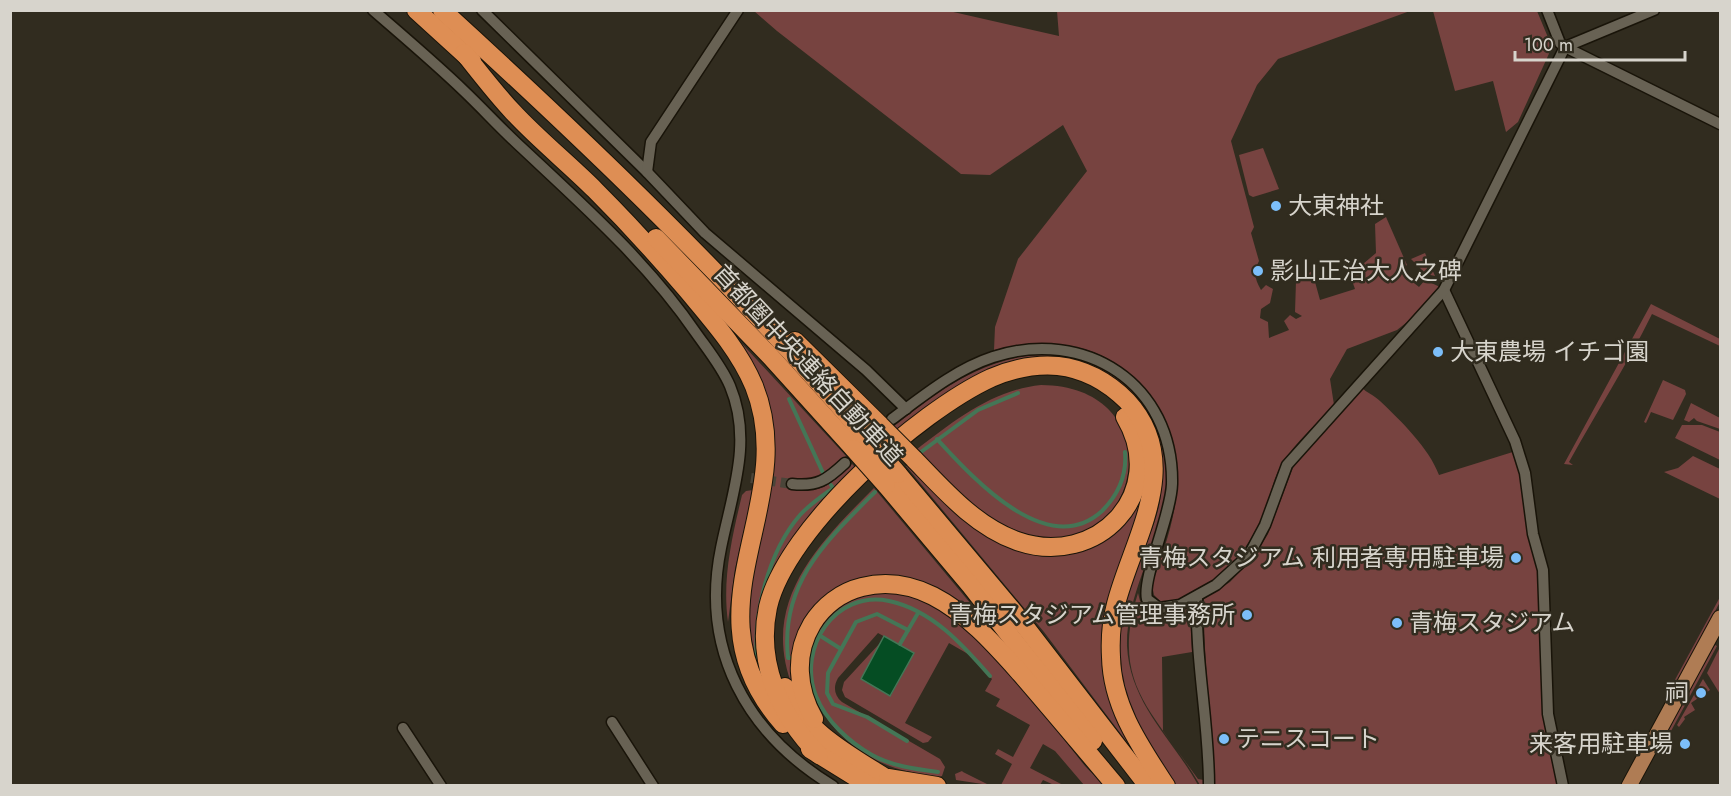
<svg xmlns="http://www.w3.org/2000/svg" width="1731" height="796" viewBox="0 0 1731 796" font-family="Jost,'Noto Sans JP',sans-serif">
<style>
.green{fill:#774340}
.water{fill:#054d23;stroke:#447656;stroke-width:1.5}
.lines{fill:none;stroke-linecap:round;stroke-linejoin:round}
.stream{stroke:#447656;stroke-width:4}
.minor-tunnel{stroke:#4a4539;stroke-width:10;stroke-dasharray:10 5;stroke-linecap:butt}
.minor-casing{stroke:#191409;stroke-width:13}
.primary-casing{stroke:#191409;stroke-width:17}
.motorway-casing{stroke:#191409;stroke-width:20}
.minor{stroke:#686254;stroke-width:10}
.primary{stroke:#af7c54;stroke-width:15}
.motorway{stroke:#de8e54;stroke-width:18}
.motorway-bridge-casing{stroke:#191409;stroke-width:20;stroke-linecap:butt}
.motorway-bridge{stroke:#de8e54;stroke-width:18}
.poi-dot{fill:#7cbef9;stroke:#312c1f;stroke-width:2}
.labels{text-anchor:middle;stroke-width:5;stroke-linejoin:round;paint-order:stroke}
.poi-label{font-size:24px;fill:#d7d4cc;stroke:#312c1f;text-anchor:start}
.street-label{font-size:24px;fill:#d7d4cc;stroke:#312c1f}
</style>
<rect width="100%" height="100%" fill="#312c1f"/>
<!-- green -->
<g class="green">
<path d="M754 11H949L1059 36 1057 11H1410L1278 59 1257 85 1231 141 1254 227 1251 233 1259 261C1253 273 1255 279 1261 290L1266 285 1273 289 1270 303 1261 309 1260 318 1268 322 1269 338 1289 330 1284 321 1290 315 1296 319 1302 316 1295 312 1296 281 1312 271 1320 300 1355 289 1350 275 1376 253 1375 224 1386 217 1407 265 1399 271 1419 287 1425 280 1440 287 1411 319 1397 330 1347 349 1330 379 1334 405C1317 424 1295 442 1282 464 1274 476 1271 494 1266 507 1250 552 1212 596 1162 603L1154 595 1152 585C1161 557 1173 527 1176 497 1183 426 1138 352 1062 345 1040 343 1017 347 994 350L995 327 1018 259 1087 171 1063 125 990 175 961 174 777 31Z"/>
<path d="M1433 11H1537L1552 47 1518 122 1506 132 1493 81 1455 91Z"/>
<path d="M1263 148 1279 189 1253 197 1249 195 1239 155Z"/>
<path d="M1425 253 1435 276 1426 274 1411 259Z"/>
<path d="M1651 304 1720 339V346L1652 314C1627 365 1596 413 1569 462L1573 465 1564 464Z"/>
<path d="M709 308 846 456C825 476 817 482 788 478L787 488C822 494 828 487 852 464L857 469C826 502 770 550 763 597 759 623 763 653 763 679L745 621 771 441Z"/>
<path d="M1045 353C1067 356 1087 359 1106 369 1153 394 1175 458 1164 507 1155 551 1126 598 1127 646 1130 704 1172 738 1198 785H1175C1122 704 1101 659 1139 563 1148 538 1164 507 1161 479 1160 459 1152 437 1147 416L1054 358 898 432 893 427C942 388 981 359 1045 353Z"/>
<path d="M1663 380 1685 390 1686 394 1673 420 1651 412 1646 423 1644 422Z"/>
<path d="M1041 385C1184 386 1137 587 1011 528 973 511 946 478 916 450 954 421 992 390 1041 385Z"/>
<path d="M1361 387C1367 393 1374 395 1380 401 1401 421 1429 448 1439 475L1516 451 1539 571 1543 715 1559 785H1215C1212 723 1203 661 1204 599L1230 582 1254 557 1268 534 1294 465Z"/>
<path d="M1691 403 1720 418V429L1697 421 1694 418 1689 422 1684 420Z"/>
<path d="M1682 425H1702L1720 432V460L1675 438Z"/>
<path d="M1693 456 1720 469V499L1664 472 1678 468Z"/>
<path d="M909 463 954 506 1069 552 1148 481 1106 630 1148 770 1044 632 906 466Z"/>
<path d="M874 488 1017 659 924 586 828 598 793 688C759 602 818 544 874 488Z"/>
<path d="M753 490 735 569 728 622C722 579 732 537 742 495L746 491Z"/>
<path d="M873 593C888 593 903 593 918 599 979 619 1045 717 1085 766 1091 773 1099 778 1105 785H1084L1055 751 1043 744 1030 768 1063 785H1054L1043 780 1040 785H1001L1012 764 995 754 998 749 1013 757 1030 725 996 706 1000 699 985 691 992 679 968 654 949 643 905 723 932 737 928 742 923 743 845 697 842 690 844 682 881 642 861 679 891 695 914 653 878 633 838 678C833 687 834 695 842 702L940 759 945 767 942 776C933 778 920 774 911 772 813 753 756 625 873 593Z"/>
<path d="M1138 593 1140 601 1149 613 1164 614 1187 607 1190 611 1192 652 1162 657 1163 731 1198 779 1204 780V785H1200C1158 713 1108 688 1138 593Z"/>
<path d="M1720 597V602L1666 701 1664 700Z"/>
<path d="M1715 645 1717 646 1671 731 1668 729Z"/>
<path d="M1720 647V694L1707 673Z"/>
<path d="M1703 679 1710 690 1691 703 1695 710 1684 717 1685 719 1679 727 1677 725Z"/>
<path d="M962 771 963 772 989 785 956 780 955 774Z"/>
</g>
<!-- water -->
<path class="water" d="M884 636 914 653 890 696 861 679Z"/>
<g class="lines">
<!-- stream -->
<g class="stream">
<path d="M789 399 824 475"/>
<path d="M937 439C972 477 1047 561 1102 511 1118 495 1127 475 1125 452"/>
<path d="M921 452 978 410 1018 393"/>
<path d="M980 619 994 632"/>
<path d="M819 635 841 649"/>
<path d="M900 644 918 613"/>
<path d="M790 658H788C780 583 826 541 875 492"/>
<path d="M757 662C753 614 768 552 800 515 810 504 822 496 833 488L831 485"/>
<path d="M907 741 867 717 833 704 827 693 828 673 856 622 877 614 908 630"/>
<path d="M938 772C915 769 892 766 872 755 849 742 826 721 816 696 797 648 835 590 889 601 932 610 963 645 990 676"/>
</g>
<!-- minor-tunnel -->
<path class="minor-tunnel" d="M751 478 792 484"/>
<!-- minor casing -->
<g class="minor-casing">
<g id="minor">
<path d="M373 10C404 37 435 63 464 91 484 110 503 131 523 149 585 207 648 263 696 333 708 350 722 367 730 386 753 441 732 493 721 548 700 650 747 734 833 786"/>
<path d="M482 10 647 172 705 233 866 370 906 409"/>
<path d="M1547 10 1560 43 1565 47 1720 124"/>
<path d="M647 172 651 142 738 10"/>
<path d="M1444 290 1515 441 1525 473 1533 534 1543 570 1548 714 1563 786"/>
<path d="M892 419C923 396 956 369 993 357 1085 327 1174 384 1172 484 1171 515 1142 578 1147 599L1159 608 1180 605 1216 585 1249 555 1265 525 1287 465 1444 290 1565 47 1654 10"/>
<path d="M792 484C817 487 827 480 845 463"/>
<path d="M1197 597C1195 660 1209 722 1209 786"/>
<path d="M612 722 653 786"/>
<path d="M403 728 441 786"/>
</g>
</g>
<!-- primary casing -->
<g class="primary-casing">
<path id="primary" d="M1629 786 1720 618"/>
</g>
<!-- motorway casing -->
<g class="motorway-casing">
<g id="motorway">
<path d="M416 10 472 61"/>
<path d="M442 10C590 145 736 285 866 437"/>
<path d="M464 53C480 73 496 94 513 112 539 140 569 164 595 190 627 222 658 256 687 290 712 320 739 350 754 386 802 505 680 608 783 724"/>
<path d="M656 238 770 356 854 449"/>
<path d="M795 341 880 425"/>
<path d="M914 459C944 490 975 526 1017 541 1097 569 1170 493 1125 417"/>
<path d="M898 474 1013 611 1148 786"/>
<path d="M886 485 970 585 1093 741"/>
<path d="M785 687C805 735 858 759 898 786"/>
<path d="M814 719C797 689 794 654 812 624 823 606 841 592 862 587 886 581 911 585 933 596 968 614 995 645 1021 674 1053 711 1084 748 1116 786"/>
<path d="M810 749 870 786"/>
<path d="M819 755C780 716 756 663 768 607 786 528 919 411 991 378 1012 369 1035 364 1058 366 1085 369 1108 382 1127 401 1185 464 1133 538 1116 604 1111 622 1110 639 1111 657 1112 706 1140 746 1166 786"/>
<path d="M888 778 937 786"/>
</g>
</g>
<!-- minor -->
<use href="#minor" class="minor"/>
<!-- primary -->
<use href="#primary" class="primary"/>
<!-- motorway -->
<use href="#motorway" class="motorway"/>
<!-- motorway-bridge casing -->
<g class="motorway-bridge-casing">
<g id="motorway-bridge">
<path d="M880 425 914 459"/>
<path d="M866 437 898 474"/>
<path d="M854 449 886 485"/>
</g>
</g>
<!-- motorway-bridge -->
<use href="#motorway-bridge" class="motorway-bridge"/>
</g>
<!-- markers -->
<g class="poi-dot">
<circle cx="1276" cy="206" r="6"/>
<circle cx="1258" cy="271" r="6"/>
<circle cx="1438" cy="352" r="6"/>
<circle cx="1516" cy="558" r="6"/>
<circle cx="1247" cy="615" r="6"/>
<circle cx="1397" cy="623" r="6"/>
<circle cx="1701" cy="693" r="6"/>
<circle cx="1224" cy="739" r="6"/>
<circle cx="1685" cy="744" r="6"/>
</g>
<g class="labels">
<!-- poi labels -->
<g class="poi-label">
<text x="1288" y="214">大東神社</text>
<text x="1270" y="279">影山正治大人之碑</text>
<text x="1450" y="360">大東農場 イチゴ園</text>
<text x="1504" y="566" text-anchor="end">青梅スタジアム 利用者専用駐車場</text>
<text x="1235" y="623" text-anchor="end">青梅スタジアム管理事務所</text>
<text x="1409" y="631">青梅スタジアム</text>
<text x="1689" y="701" text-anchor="end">祠</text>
<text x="1236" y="747">テニスコート</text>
<text x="1673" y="752" text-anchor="end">来客用駐車場</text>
</g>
<!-- street labels -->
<g class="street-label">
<text transform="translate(808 365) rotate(47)" y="8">首都圏中央連絡自動車道</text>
</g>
</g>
<!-- border -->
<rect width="1731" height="796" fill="none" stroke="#d7d4cc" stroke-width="24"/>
<!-- scale -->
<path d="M1515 51v9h170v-9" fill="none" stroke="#d7d4cc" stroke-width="3"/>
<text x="1524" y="51" font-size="18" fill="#d7d4cc" stroke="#312c1f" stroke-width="4.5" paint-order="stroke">100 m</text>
</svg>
